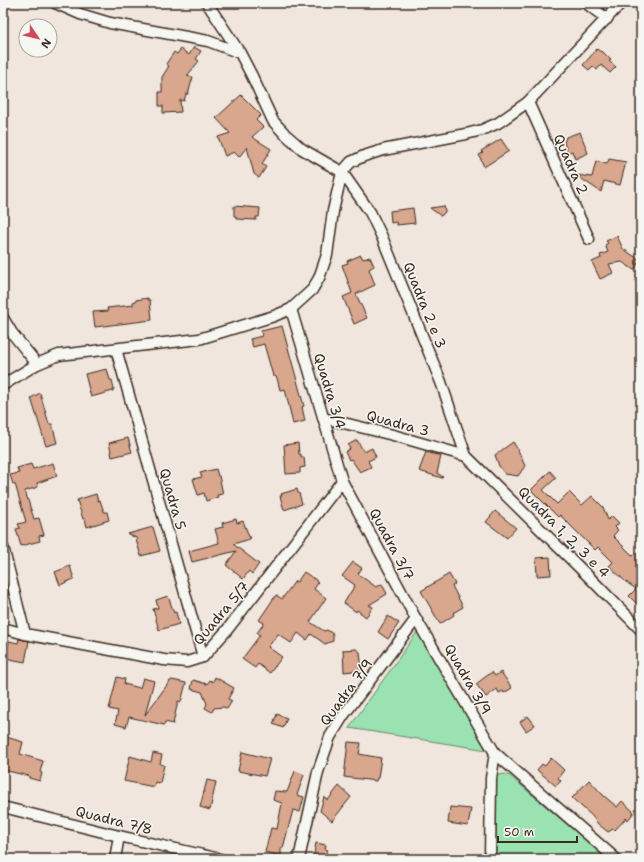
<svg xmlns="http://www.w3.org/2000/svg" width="644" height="862" viewBox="0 0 644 862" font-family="'Shantell Sans',sans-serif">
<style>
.green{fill:#9ae2b1;stroke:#6a8668}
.building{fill:#d9a68e;stroke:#3b2a1e}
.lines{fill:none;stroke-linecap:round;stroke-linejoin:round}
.street-casing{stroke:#3b2a1e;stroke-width:13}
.street{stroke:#f6f6f2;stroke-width:10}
.labels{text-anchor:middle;stroke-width:3;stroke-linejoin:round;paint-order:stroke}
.street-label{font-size:14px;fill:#3b2a1e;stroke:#f6f6f2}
</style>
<rect width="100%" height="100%" fill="#f0e6de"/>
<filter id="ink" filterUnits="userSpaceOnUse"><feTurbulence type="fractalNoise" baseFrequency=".025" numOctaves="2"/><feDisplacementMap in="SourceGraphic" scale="8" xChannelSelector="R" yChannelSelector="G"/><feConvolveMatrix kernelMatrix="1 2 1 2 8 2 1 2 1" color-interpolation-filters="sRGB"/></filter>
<g filter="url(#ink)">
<!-- green -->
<g class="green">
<path d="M418 631 487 750 349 728Z"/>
<path d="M505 774 510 776 608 859H496V776L498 775Z"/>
</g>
<!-- building -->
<g class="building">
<path d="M194 47 201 51 196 59 199 61 187 76 193 77 188 94H186L184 101 180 100 181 112 163 113V106H159V92H162V77L169 66 166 64 174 52 177 54 181 49 189 55Z"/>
<path d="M597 49 601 52 602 51 611 60 609 61 616 67 610 73 601 65 597 70 593 66 589 70 583 65Z"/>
<path d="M241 95 261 115 256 120 263 127 252 137 271 149 262 164 266 167 259 178 254 174 247 147 239 157 234 152 225 156 218 137 230 133 216 118Z"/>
<path d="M580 132 588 153 575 159 572 151 568 153 564 143 566 137Z"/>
<path d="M501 139 509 151 484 167 479 155 483 153 481 151Z"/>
<path d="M609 159 626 162 620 185 604 181 601 192 576 175 592 177 596 161 607 164Z"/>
<path d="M234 206 260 208 259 217H256V220L236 219V216H234Z"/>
<path d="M444 206 445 212 441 216 430 208Z"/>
<path d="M413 208 415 223 397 225 396 222 391 223 390 211Z"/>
<path d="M617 236 623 249 640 260 634 270 622 262 609 264 613 273 600 279 592 262 601 258 600 255 608 252 605 245 608 243 606 241Z"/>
<path d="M361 255 363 259 370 257 374 266 369 269 375 285 356 294 367 318 354 324 343 297 352 293 342 265 348 263 347 261Z"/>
<path d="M148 298V300H150L152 320 95 327 93 312 108 311 107 308 133 305V302L136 301V300Z"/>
<path d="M282 326 304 406 302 407 305 421 293 424 285 389 280 390 277 378 275 376H273L264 344 253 347 250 339 262 336 261 331Z"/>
<path d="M107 369 110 380H112L114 389 113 390V391L91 397 85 374Z"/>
<path d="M40 393 49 424H52L57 443 46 446 31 398Z"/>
<path d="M128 438 132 452 112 457 109 443Z"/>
<path d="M357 440 364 452 372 448 376 457 368 461 371 467 360 472 351 459 349 460 345 452 350 449 348 445Z"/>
<path d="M513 442 518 450 525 466 518 476 505 474 499 466 495 455Z"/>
<path d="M298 443 299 454H301V457H304L305 467 300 468V473L286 474 284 445Z"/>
<path d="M426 452 441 456 437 473 443 477 442 478 419 471Z"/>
<path d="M53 463 57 476 37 483 38 487 25 491 34 519 39 518 44 535 39 536 40 541 21 546 16 529 20 528 18 524 26 522 15 484H13L10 475 19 473 17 468 31 464 33 469Z"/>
<path d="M216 469 218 476H219L223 494 217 495 218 497 206 501 204 493 198 495 193 479 202 477 200 473Z"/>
<path d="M550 471 556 478 543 490 557 504 569 492 582 505 592 496 603 507 608 520 612 516 619 523 615 527 618 530 613 536 633 556 641 548V608L629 596 636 589 626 582 609 566 613 562 598 547 595 550 560 515 558 517 531 490Z"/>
<path d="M297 489 298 493H299L302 504 284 510 280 496H282L281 494Z"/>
<path d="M96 494 98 501 100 500 104 512H107L109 520 87 527 85 519H83L77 500Z"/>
<path d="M495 511 516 528 507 538 486 522Z"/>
<path d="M236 519 237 523 243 521 250 539 233 544 259 564 252 574 249 571 243 579 226 565 236 551 192 562 189 551 219 543 215 529 223 527 222 523Z"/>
<path d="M153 527 160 551 141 556 136 540 138 539 128 534Z"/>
<path d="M550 557 551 575 537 576 536 558Z"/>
<path d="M353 562 362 568 358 574 376 587 382 584 387 594 369 605 373 607 366 617 357 610 356 612 344 603 355 585 342 576Z"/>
<path d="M70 566 74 579 60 585 55 572Z"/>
<path d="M304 572 316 580V581L318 583 314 589 326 598 310 622 324 631 327 630 333 634V641L325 644 311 634 307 640 298 633 291 643 278 634 268 647 282 657 270 673 258 664 255 668 242 659 260 635 257 633 264 623 259 620 276 595 282 599 295 581 297 582Z"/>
<path d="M449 574 455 584 452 586 463 607 453 613 454 615 440 624 421 591Z"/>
<path d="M168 596 174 613 176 612 179 624 159 630 153 609 158 608 156 600Z"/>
<path d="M388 616 399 623 388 639 378 632Z"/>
<path d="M19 639 29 641 25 662 5 658 9 641 18 643Z"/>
<path d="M356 649 360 652 362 670 344 672 343 650Z"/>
<path d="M492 672 495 676 501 672 512 688 504 693 503 691 499 693 497 689 486 697 476 684Z"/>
<path d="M117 677 125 679 124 684 140 688 143 678 154 681 145 715 170 681 172 680 186 683 181 702 178 701 173 724 165 722 164 725 129 717 126 727 115 724 118 711 109 709Z"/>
<path d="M215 677 234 688 228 699 232 701 227 709 224 707 214 708 212 712 205 708 207 704 202 692 191 689 193 680 207 684 210 680 213 682Z"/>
<path d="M277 714 287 718 283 728 273 724Z"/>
<path d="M528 716 535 725 526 731 520 722Z"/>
<path d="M6 737 23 742 20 754 43 761 40 772 42 773 40 781 29 778V776L3 770V750Z"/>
<path d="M348 742 361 743 359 754 381 758 378 778H377L376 781 344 777Z"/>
<path d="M242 752 270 759 265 776 238 771Z"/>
<path d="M153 753 162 755 160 764 164 765 160 783 155 782 154 787 124 781 130 756 151 762Z"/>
<path d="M551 758 564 770 558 778 561 781 556 786 537 770 542 764 545 766Z"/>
<path d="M295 771 304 775 297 795 304 797 300 812 293 810 283 848H281V856L265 852 271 828 277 829 282 803 273 800 275 791 287 792Z"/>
<path d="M207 780 216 782 210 810 200 807Z"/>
<path d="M589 780 603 795 617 807 622 801 634 812 628 820 626 818 615 830 613 829 608 832 598 824 592 816 572 798Z"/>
<path d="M339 786 351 797 332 821 320 811 324 797 328 800Z"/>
<path d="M450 807 471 809 468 826 448 823Z"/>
<path d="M316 843 326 845 325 849 328 850 322 859H313Z"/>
</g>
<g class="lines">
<!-- street casing -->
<g class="street-casing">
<g id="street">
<path d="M55 3 80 14 110 23 208 41 240 53 252 76 273 121 285 134 302 149 342 172 370 212 382 237 441 382 466 456 591 579 641 630"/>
<path d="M207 3 240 53"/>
<path d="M586 3 607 19"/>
<path d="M528 102 589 239"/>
<path d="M291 309 342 481 416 619 495 753 616 859"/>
<path d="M3 318 12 333 37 364"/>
<path d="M116 349 203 657"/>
<path d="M3 385 37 364 59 355 199 339 274 316 291 309 312 290 319 278 327 255 333 211 342 172 351 162 364 156 383 150 466 134 482 130 498 123 528 102 621 3"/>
<path d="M323 418 393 435 466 456"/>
<path d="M3 547 25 634"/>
<path d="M3 628 25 634 164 660 187 662 203 657 227 630 342 481"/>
<path d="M3 807 119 836 220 859"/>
<path d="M115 859 119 836"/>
<path d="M299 859 318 772 330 737 343 716 416 619"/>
<path d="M490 859 491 778 495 753"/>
</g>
</g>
<!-- street -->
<use href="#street" class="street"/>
</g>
</g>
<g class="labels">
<!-- street labels -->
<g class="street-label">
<text transform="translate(571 164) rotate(66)" y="5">Quadra 2</text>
<text transform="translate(425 305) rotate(68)" y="5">Quadra 2 e 3</text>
<text transform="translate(330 391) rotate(73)" y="5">Quadra 3/4</text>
<text transform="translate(398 423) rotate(15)" y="5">Quadra 3</text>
<text transform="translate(173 499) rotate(74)" y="5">Quadra 5</text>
<text transform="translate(564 532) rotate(45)" y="5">Quadra 1, 2, 3 e 4</text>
<text transform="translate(392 544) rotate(62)" y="5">Quadra 3/7</text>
<text transform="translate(221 613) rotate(-50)" y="5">Quadra 5/7</text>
<text transform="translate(468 679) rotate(60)" y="5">Quadra 3/9</text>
<text transform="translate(346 692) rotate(-54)" y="5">Quadra 7/9</text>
<text transform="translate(114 820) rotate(14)" y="5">Quadra 7/8</text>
</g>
</g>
<!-- margin -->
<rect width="644" height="862" fill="none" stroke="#f6f6f2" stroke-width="16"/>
<rect x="8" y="8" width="628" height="846" fill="none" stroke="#3b2a1e" stroke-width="1.5" filter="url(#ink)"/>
<!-- north arrow -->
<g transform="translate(38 38) rotate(125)"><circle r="19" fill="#f6f6f2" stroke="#aba49d"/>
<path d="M0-3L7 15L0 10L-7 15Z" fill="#d1495b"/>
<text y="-6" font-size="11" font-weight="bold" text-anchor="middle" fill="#3b2a1e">N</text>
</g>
<!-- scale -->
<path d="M498 836v6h79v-6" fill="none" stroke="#3b2a1e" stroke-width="2"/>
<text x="504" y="836" font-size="12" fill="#3b2a1e" stroke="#f6f6f2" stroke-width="3" paint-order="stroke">50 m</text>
</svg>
